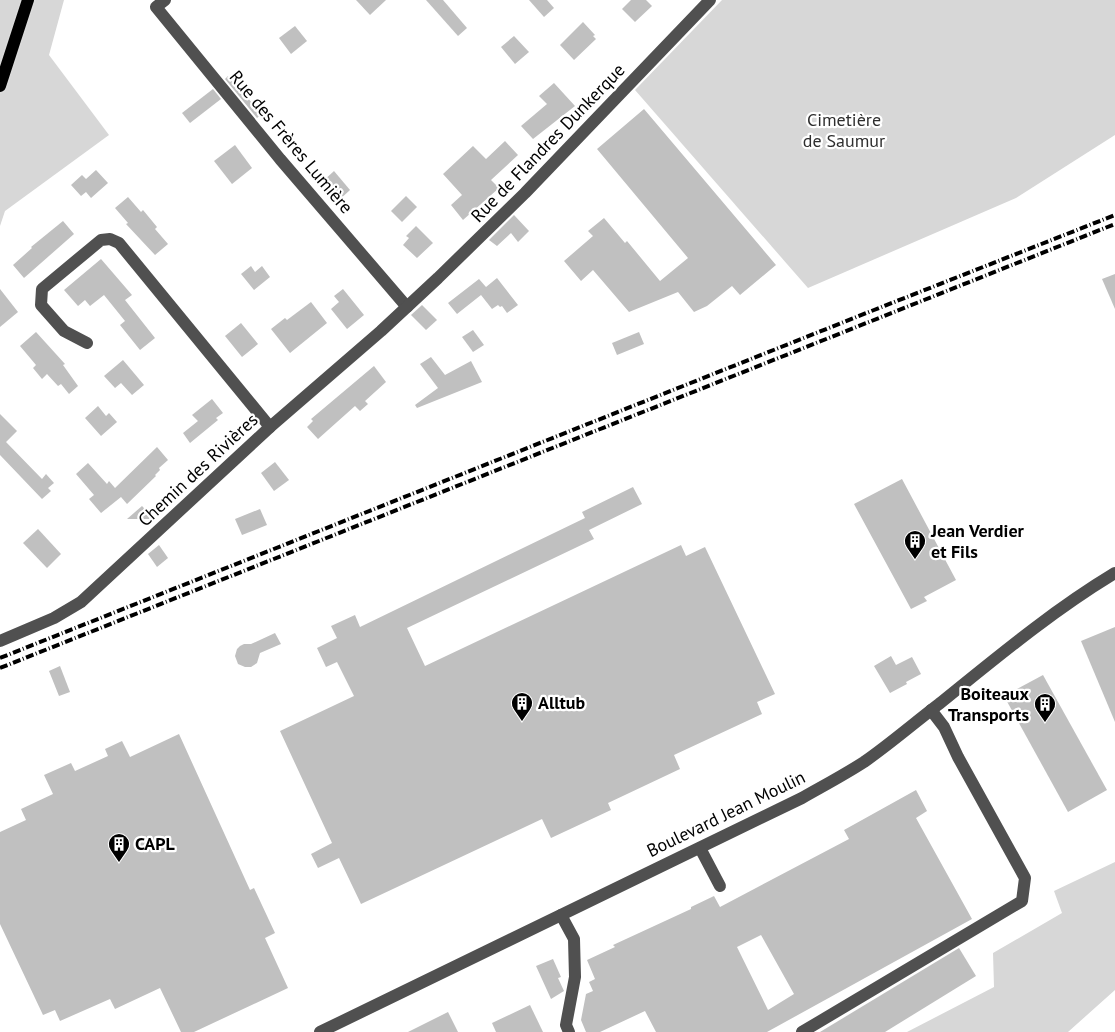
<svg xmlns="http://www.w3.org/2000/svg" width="1115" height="1032" viewBox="0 0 1115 1032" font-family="'PT Sans',sans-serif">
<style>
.green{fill:#d7d7d7}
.building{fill:#c0c0c0;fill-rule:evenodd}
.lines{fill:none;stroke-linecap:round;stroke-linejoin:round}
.major-casing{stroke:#dbdbdb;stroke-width:15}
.minor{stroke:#505050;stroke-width:12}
.major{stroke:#000;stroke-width:12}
.rail{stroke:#000;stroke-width:4;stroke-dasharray:8 2.5 1 2.5;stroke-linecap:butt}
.labels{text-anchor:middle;stroke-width:4.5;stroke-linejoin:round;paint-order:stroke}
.park-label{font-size:18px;fill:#2e2e2e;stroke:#fff}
.street-label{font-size:18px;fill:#000;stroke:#fff}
.poi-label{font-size:18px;font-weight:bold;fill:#000;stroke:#fff;text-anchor:start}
</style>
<rect width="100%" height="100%" fill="#fff"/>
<!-- green -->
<g class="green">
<path d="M0 0H64L49 55 109 135 5 211 0 226Z"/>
<path d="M722 0H1115V135L1016 198 808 288 635 90Z"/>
<path d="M1115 862V990L1068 1032H907L994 987 993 953 1062 913 1054 891Z"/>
</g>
<!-- building -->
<g class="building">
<path d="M356 0H386L370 15Z"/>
<path d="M426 0H443L467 28 458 36Z"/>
<path d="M529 0H547L554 8 544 17Z"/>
<path d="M631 0H646L652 6 635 22 622 9Z"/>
<path d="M583 22 595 35 593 36 596 39 574 60 560 45Z"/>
<path d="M295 26 307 41 291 54 279 38Z"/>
<path d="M514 36 529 52 515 64 501 47Z"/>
<path d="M228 76 262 114 257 118 225 79Z"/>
<path d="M554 83 575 106 533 139 521 126 547 104 539 96Z"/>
<path d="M213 89 221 99 190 123 182 113Z"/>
<path d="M644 109 776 265 740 295 732 286 707 306 694 312 678 292 629 312 593 270 581 281 564 261 593 236 588 231 604 218 625 243 627 241 660 281 688 258 597 149Z"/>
<path d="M505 141 518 155 491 180 499 188 463 220 451 205 462 195 443 174 473 146 486 159Z"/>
<path d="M235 145 252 168 232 184 214 161Z"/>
<path d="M96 170 108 183 91 198 86 192 81 196 71 185 82 175 86 179Z"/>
<path d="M334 171 350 190 338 201 322 182Z"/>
<path d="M406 196 417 207 402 222 391 211Z"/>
<path d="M128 197 141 212 143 210 157 227 155 229 168 244 155 255 126 224 128 223 115 208Z"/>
<path d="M514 215 529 231 518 242 511 233 497 246 489 240Z"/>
<path d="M63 221 74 234 24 278 13 265 32 248 31 247Z"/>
<path d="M416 226 433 243 417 258 403 245 409 238 406 236Z"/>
<path d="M101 259 132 295 125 300 155 338 140 350 120 325 125 321 104 295 90 306 85 300 78 306 64 290Z"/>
<path d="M251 266 255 272 262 266 270 277 254 290 241 274Z"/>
<path d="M1115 274V309L1102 279Z"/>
<path d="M497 278 518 305 507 313 502 306 500 307 498 305 492 309 481 295 457 314 448 303 479 279 486 287Z"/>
<path d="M0 289 18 312 0 327Z"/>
<path d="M343 289 364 315 347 329 331 309 339 302 334 296Z"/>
<path d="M311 302 327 323 290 353 271 329 285 318 287 320Z"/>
<path d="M422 305 437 320 426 330 411 315Z"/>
<path d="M241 323 258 344 242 357 225 336Z"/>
<path d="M473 330 484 345 473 352 462 337Z"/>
<path d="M36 332 65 364 63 365 78 386 69 394 61 384 58 386 47 374 42 379 33 368 36 365 20 346Z"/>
<path d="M639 332 644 344 617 355 612 343Z"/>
<path d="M431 357 445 375 471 361 482 382 417 408 415 405 438 388 420 364Z"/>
<path d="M123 360 144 385 132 395 121 383 115 388 104 376Z"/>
<path d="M374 366 386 382 365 401 368 404 360 411 355 406 318 439 307 427 313 421 311 419Z"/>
<path d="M212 399 223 413 216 418 218 420 190 443 183 433 198 421 192 415Z"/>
<path d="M98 406 106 416 109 413 117 422 101 436 85 418Z"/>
<path d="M0 414 17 431 6 442 42 479 46 474 54 483 48 488 51 491 42 499 0 455Z"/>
<path d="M157 447 168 460 159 468 160 470 155 475 156 476 127 504 121 497 101 513 89 499 94 495 76 474 88 463 107 484 109 481 115 488Z"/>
<path d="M275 462 289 480 274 491 261 473Z"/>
<path d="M902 479 956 580 924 597 927 601 911 609 854 504Z"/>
<path d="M633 487 642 504 589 530 594 539 407 628 425 666 681 545 686 556 705 547 775 694 757 702 762 714 674 755 680 769 608 803 611 810 551 838 542 819 361 904 339 858 318 868 311 854 332 843 280 731 354 696 337 662 326 667 317 648 337 638 331 626 355 615 360 627 585 518 582 512Z"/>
<path d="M142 506 154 519H127Z"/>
<path d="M260 509 267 525 242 535 235 519Z"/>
<path d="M38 529 61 554 47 568 23 543Z"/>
<path d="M159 545 168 558 157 567 148 554Z"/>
<path d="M1115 627V722L1081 641Z"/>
<path d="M275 633 281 644 260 653 257 663 251 667H245L238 664 235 656 237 649 240 646 244 644H251Z"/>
<path d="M891 656 896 665 912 657 921 674 906 682 907 684 890 693 874 666Z"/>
<path d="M60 666 70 692 59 696 49 671Z"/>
<path d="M1043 675 1107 790 1068 812 1004 696Z"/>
<path d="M179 734 250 890 254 888 275 933 265 938 288 988 194 1032H181L160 988 115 1009 110 999 60 1021 55 1010 43 1015 0 924V832L26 820 21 809 53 794 44 775 71 763 75 771 108 756 105 749 122 741 130 757Z"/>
<path d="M916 790 927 811 916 818 972 919 767 1032H656L645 1011 600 1032H586L581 1020 586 994 593 991 589 982 595 979 587 960 615 947 613 945 691 909V907L714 896 720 907 849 839 844 830ZM761 935 794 994 768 1010 737 947Z"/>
<path d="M959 948 976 976 885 1032H820Z"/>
<path d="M553 959 561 977 558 978 564 991 551 999 536 966Z"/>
<path d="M530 1005 543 1032H496L492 1023Z"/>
<path d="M448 1012 458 1032H408Z"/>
</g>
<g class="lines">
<!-- major casing -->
<g class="major-casing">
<path id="major" d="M0 86 28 0"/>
</g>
<!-- minor -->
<g class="minor">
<path d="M165 0 156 7 280 159 407 307"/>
<path d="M87 343 64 331 41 305 42 289 101 240 110 239 119 243 270 427"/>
<path d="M0 641 54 618 81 602 270 427 381 331 438 278 525 193 710 0"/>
<path d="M700 848 720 886"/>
<path d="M561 915 574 939 575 977 566 1025 569 1032"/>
<path d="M320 1032 802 798C823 786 844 775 864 762 890 744 914 723 939 704 996 658 1052 611 1115 573"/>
<path d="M802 1032 1022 901 1025 878 958 757 944 727 931 710"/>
</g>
<!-- major -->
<use href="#major" class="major"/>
<!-- rail -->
<g class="rail">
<path d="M0 658 874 310 1115 215"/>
<path d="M0 668 1115 224"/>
</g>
</g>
<!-- icons -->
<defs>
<g id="building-pin" transform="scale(1.125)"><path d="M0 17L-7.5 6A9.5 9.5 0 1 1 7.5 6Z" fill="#000" stroke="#fff"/><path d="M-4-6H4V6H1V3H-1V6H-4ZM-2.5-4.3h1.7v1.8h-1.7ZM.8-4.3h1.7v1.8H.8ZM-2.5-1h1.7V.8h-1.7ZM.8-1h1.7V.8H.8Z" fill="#fff"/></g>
</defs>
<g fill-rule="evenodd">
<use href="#building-pin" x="915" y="541"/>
<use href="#building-pin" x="522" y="703"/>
<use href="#building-pin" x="1045" y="704"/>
<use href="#building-pin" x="119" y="844"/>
</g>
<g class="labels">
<!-- park labels -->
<g class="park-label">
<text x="844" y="126">Cimetière<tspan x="844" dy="21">de Saumur</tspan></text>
</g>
<!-- street labels -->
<g class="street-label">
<text transform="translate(291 142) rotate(50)" y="6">Rue des Frères Lumière</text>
<text transform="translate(548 143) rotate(-46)" y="6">Rue de Flandres Dunkerque</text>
<text transform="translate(198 470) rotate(-43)" y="6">Chemin des Rivières</text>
<text transform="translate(726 814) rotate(-26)" y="6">Boulevard Jean Moulin</text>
</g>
<!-- poi labels -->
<g class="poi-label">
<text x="931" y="537">Jean Verdier<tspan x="931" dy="21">et Fils</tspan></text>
<text x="1029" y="700" text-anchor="end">Boiteaux<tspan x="1029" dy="21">Transports</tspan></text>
<text x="538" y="709">Alltub</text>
<text x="135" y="850">CAPL</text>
</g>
</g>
</svg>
